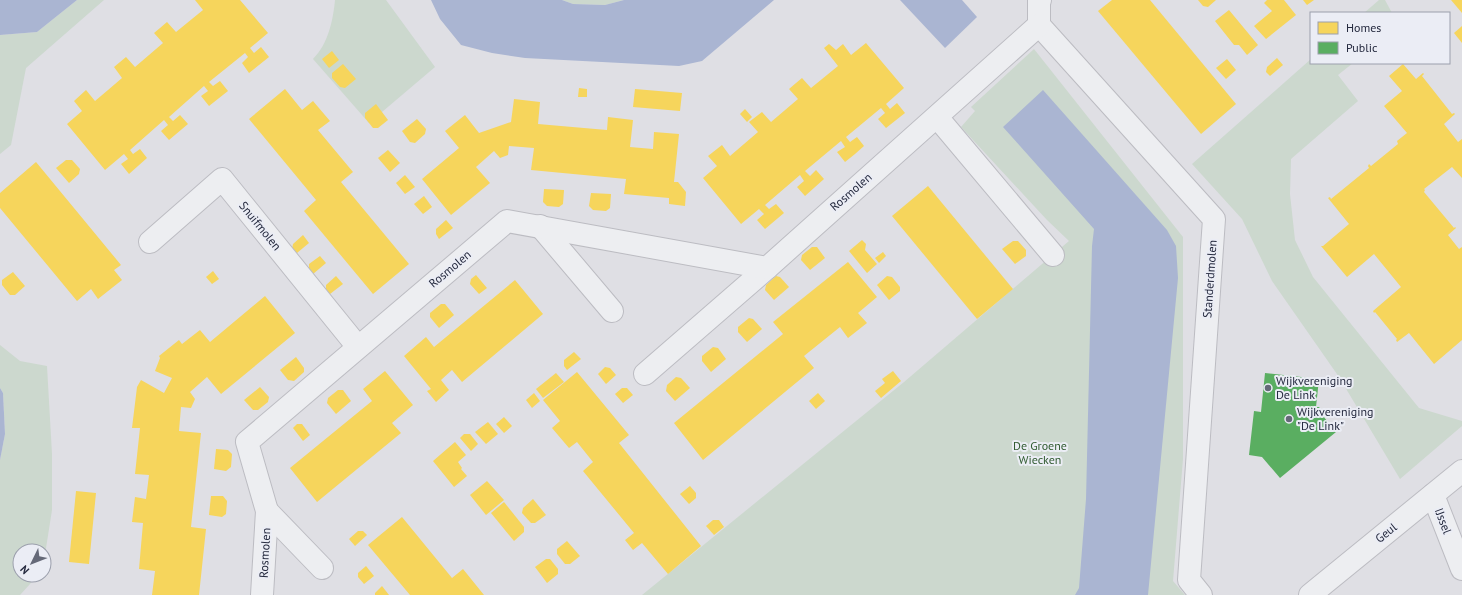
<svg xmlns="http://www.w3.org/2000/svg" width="1462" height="595" viewBox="0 0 1462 595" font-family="'PT Sans',sans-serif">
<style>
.green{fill:#ccd8ce}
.water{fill:#aab5d2}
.homes{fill:#f6d55c}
.public{fill:#5aae61}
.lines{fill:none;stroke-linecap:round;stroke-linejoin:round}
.street-casing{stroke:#bcbcc2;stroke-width:24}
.street{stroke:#edeef1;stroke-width:22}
.poi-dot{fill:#656978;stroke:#ebedf5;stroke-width:1.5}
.labels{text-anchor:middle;stroke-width:4;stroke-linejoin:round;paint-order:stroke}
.street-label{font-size:12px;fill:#24293e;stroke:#ebedf5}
.poi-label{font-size:12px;fill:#24293e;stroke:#ebedf5;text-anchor:start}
.park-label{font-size:12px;fill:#315b31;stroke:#ebedf5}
</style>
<rect width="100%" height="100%" fill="#dfdfe4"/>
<!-- green -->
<g class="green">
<path d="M77 0H104L26 68 11 145 0 154V35L37 32Z"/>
<path d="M335 0H386L435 67 369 123 313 59C328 44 333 21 335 0Z"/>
<path d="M562 0H624L605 5 573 4Z"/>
<path d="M1379 0H1385L1392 13H1364Z"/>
<path d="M1034 49 1183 237V459L1173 581 1185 595H642L904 382 1069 241 1047 220 961 127 975 111 971 107Z"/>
<path d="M1311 59V63H1353L1338 75 1358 101 1291 159 1290 194 1295 240 1313 277 1419 408 1462 421V426L1400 479 1339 377 1272 281 1242 219 1192 164Z"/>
<path d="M0 345 20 361 47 366 52 454V510L44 561V551H20V575H36L30 584 20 595H0V460L5 434 3 393 0 388Z"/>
</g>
<!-- water -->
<g class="water">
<path d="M0 0H77L37 32 0 35Z"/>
<path d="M431 0H562L573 4 605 5 624 0H774L702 61 679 66 525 58 492 53 461 45 440 19Z"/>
<path d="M900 0H962L977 17 945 48Z"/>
<path d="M1043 90 1167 230 1176 246 1178 278 1148 595H1075L1079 588 1086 499 1092 246 1094 229 1003 127Z"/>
<path d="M0 388 3 393 5 434 0 460Z"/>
</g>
<!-- homes -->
<g class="homes">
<path d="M195 0H240L268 33 250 48 254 53 261 47 269 57 249 73 242 63 248 57 245 53 209 82 213 86 220 81 228 91 209 106 201 96 208 91 204 86 169 117 173 121 180 115 188 124 169 140 161 131 168 125 164 120 130 150 133 154 140 149 147 158 129 174 121 164 128 159 124 154 105 170 67 124 82 111 74 101 86 90 95 101 108 90 122 78 114 67 126 57 135 67 163 43 154 33 160 28 167 22 176 32 203 10Z"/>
<path d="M1112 0H1150L1236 104 1201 134 1098 11Z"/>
<path d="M1198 0H1216L1208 7 1203 6Z"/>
<path d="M1267 0H1284L1296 15 1266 39 1254 26 1272 11 1264 3Z"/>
<path d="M1303 0H1314L1307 5Z"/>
<path d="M1451 0H1462V13Z"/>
<path d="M1229 10 1258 45 1247 55 1239 45H1234L1215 21Z"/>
<path d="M1462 26V43L1454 33Z"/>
<path d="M866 43 904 88 886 104 890 109 897 103 905 113 886 128 878 119 885 113 881 108 846 137 850 142 857 137 864 146 855 154 845 162 837 152 845 147 841 141 805 171 810 176 816 170 824 179 805 196 797 187 804 181 800 175 765 205 769 209 776 204 784 213 765 229 757 220 764 214 759 209 741 224 703 178 717 166 708 156 722 145 730 156 758 132 749 122 762 112 771 122 798 99 789 89 796 83 802 78 811 88 838 66 824 48 829 44 836 50 843 44 851 55Z"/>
<path d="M332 51 339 60 329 68 322 59Z"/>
<path d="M1277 58 1283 65 1270 76 1266 72 1267 67Z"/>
<path d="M1227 59 1236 70 1226 79 1216 68Z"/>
<path d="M343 64 356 79 345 88 340 87 332 78V73Z"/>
<path d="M1403 64 1416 79 1423 73 1424 74 1422 76 1452 114 1454 113 1455 114 1444 124 1458 142 1462 139V178L1452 167 1424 189 1425 190 1424 192 1454 228 1455 227 1456 228 1448 235 1459 249 1462 247V340L1434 364 1409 333 1397 342 1396 340 1397 339 1375 312 1374 313 1373 311 1401 287 1374 254 1347 277 1321 246H1323L1349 224 1328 198 1330 197 1331 199 1369 168 1368 166 1369 164 1371 166 1398 144 1397 141 1407 133 1384 106 1402 91 1389 76Z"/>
<path d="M579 88 587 89V97H578Z"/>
<path d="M285 89 302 110 313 101 330 121 318 130 353 172 341 182 409 264 373 294 304 211 316 200 249 119Z"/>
<path d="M635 89 682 93 680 111 633 107Z"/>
<path d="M514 99 540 102 538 124 607 130 608 117 633 120 630 147 653 149 654 132 679 134 674 182H678L686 192 685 206 669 204V198L624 194 626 179 531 170 534 148 509 146 508 155 500 158 494 151 476 167 490 183 451 215 422 179 459 148 445 131 465 115 479 133 511 122Z"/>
<path d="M376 104 388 120 378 128H373L365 118V113Z"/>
<path d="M745 109 752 117 747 122 740 114Z"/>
<path d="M417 119 426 129 425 134 415 143 410 142 402 131Z"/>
<path d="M388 150 400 163 390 172 378 158Z"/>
<path d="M66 160H72L80 169 79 174 69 183 56 168Z"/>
<path d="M36 162 121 265 114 270 122 280 98 299 91 289 77 301 0 208V193Z"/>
<path d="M405 175 415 187 405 194 396 183Z"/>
<path d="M928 186 1013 289 977 319 892 216Z"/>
<path d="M544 189 564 190 563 204 559 207 547 206 543 202Z"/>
<path d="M591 193 611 194 610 208 606 211 593 210 589 206Z"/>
<path d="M424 196 432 207 423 214 414 204Z"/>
<path d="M446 220 453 228 439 239 436 234V229Z"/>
<path d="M303 235 309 243 297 253 292 249 293 244Z"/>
<path d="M862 240 866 244 865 250 877 264 867 273 849 251Z"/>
<path d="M1013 241H1018L1026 250V256L1015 264 1002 249Z"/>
<path d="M812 247H817L825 258 810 270 801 260 802 255Z"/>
<path d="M883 252 886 256 879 263 875 258Z"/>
<path d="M320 256 326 263 313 274 309 269V264Z"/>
<path d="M848 262 877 297 858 313 867 323 848 338 840 327 804 356 814 368 703 460 674 423 783 334 773 322Z"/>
<path d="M213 271 219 279 212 284 206 277Z"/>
<path d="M13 272 25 286 15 295H10L2 285V280Z"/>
<path d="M476 275 487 288 479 294 470 284 471 279Z"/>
<path d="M336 276 343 284 330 294 326 290V285Z"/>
<path d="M776 276 780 277 789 287 774 300 765 290 766 285Z"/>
<path d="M887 276 892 277 900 287V291L889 300 877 285Z"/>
<path d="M515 280 543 314 462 382 452 370 441 380 449 390 436 402 427 391 431 389 404 356 426 337 434 347Z"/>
<path d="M265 296 295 333 221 394 207 377 190 392 195 399 191 408 181 407 179 431 201 433 191 527 206 529 199 595H152L155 571 139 569 143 523 132 522 135 497 146 499 149 475 135 474 140 428H132L137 387 141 380 164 393 172 378 155 371 160 358 159 356 179 340 182 344 200 330 210 342Z"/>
<path d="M441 304H445L454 315 439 328 430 317V313Z"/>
<path d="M749 318 753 319 762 329 747 342 738 332V327Z"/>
<path d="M713 347 718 348 726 359 711 372 702 361V356Z"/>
<path d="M574 352 581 359 567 370 564 366V360Z"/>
<path d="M296 357 304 368V372L294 381 288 380 280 370Z"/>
<path d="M605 367 610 368 616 375 606 384 598 374Z"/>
<path d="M385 371 413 405 392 423 401 433 317 502 290 468 372 401 363 389Z"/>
<path d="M893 371 901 381 881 398 875 391 885 383 882 379Z"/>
<path d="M577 372 629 435 619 443 701 546 668 574 642 543 633 550 625 540 634 533 583 471 593 462 577 442 569 448 552 428 560 421 543 400Z"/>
<path d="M556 373 564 382 543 398 536 389Z"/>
<path d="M676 377 681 378 690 388 675 401 666 391 667 385Z"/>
<path d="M260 387 269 397 268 402 258 410H253L244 400Z"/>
<path d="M622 388H627L633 395 623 403 615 394Z"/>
<path d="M338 390H343L351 401 336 414 327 403 328 398Z"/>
<path d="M534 393 540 401 532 408 526 400Z"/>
<path d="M818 393 825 401 816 409 809 401Z"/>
<path d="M504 417 512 426 504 433 496 424Z"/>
<path d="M488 422 498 434 486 444 475 432Z"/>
<path d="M297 424H302L310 435 303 441 293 428Z"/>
<path d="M464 434H470L478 444 471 451 460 438Z"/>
<path d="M455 442 466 455 458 462 462 468 461 469 467 476 454 487 433 461Z"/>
<path d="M216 449 228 450 232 454 231 467 226 471 214 469Z"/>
<path d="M487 481 504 500 486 515 470 495Z"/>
<path d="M690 486 696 493V498L689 504 680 494Z"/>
<path d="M76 491 96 493 89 564 69 562Z"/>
<path d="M211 496H223L227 501 226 514 222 517 209 515Z"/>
<path d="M533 499 546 515 535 523H531L522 513 523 508Z"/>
<path d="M504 502 524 527V532L514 541 491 513Z"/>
<path d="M402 517 452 578 463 569 484 595H410L368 545Z"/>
<path d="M713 520H719L724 527 714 535 706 526Z"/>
<path d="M358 531H363L367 535 355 546 349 539Z"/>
<path d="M567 541 580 556 570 564H565L557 554V549Z"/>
<path d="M546 559H550L558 569V574L547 583 535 567Z"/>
<path d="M366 566 374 576 364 584 358 577V573Z"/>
<path d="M382 586 389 595H375V593Z"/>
</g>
<!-- public -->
<path class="public" d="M1265 373 1319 379 1316 407H1319L1321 410 1319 411 1336 432 1280 478 1262 457 1249 455 1254 411 1261 412Z"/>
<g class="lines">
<!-- street casing -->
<g class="street-casing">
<g id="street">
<path d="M1039 25 1214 219 1189 580 1201 595"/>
<path d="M1039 25V1L1040 0"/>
<path d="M937 117 1053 255"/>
<path d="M540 226 612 311"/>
<path d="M150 242 222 179 358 347"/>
<path d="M645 374 767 268"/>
<path d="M1433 495 1462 569"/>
<path d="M267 511 322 568"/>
<path d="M262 595 267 511 247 442 507 221 767 268 1039 25"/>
<path d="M1310 595 1462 471"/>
</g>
</g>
<!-- street -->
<use href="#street" class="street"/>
</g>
<!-- markers -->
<g class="poi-dot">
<circle cx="1268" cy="388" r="4"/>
<circle cx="1289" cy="419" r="4"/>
</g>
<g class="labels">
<!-- street labels -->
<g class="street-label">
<text transform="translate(851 192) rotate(-41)" y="4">Rosmolen</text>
<text transform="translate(260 226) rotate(51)" y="4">Snuifmolen</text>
<text transform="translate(450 269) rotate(-40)" y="4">Rosmolen</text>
<text transform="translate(1210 279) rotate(-86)" y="4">Standerdmolen</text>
<text transform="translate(1443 521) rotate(69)" y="4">IJssel</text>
<text transform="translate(1386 533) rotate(-39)" y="4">Geul</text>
<text transform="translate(265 553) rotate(-87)" y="4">Rosmolen</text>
</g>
<!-- poi labels -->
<g class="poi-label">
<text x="1276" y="385">Wijkvereniging<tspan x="1276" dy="14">De Link</tspan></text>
<text x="1297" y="416">Wijkvereniging<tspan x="1297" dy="14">"De Link"</tspan></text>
</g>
<!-- park labels -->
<g class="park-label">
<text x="1040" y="450">De Groene<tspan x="1040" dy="14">Wiecken</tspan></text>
</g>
</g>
<!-- legend -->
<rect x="1310" y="12" width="140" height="52" fill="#ebedf5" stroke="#9b9fac"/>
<rect x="1318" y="22" width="20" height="12" fill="#f6d55c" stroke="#9b9fac"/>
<text x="1346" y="32" font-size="12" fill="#24293e">Homes</text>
<rect x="1318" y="42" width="20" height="12" fill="#5aae61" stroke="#9b9fac"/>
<text x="1346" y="52" font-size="12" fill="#24293e">Public</text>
<!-- north arrow -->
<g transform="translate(32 563) rotate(227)"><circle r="19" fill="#ebedf5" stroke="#9b9fac"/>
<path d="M0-3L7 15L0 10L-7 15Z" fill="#656978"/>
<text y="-6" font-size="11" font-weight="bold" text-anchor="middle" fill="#24293e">N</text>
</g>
</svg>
